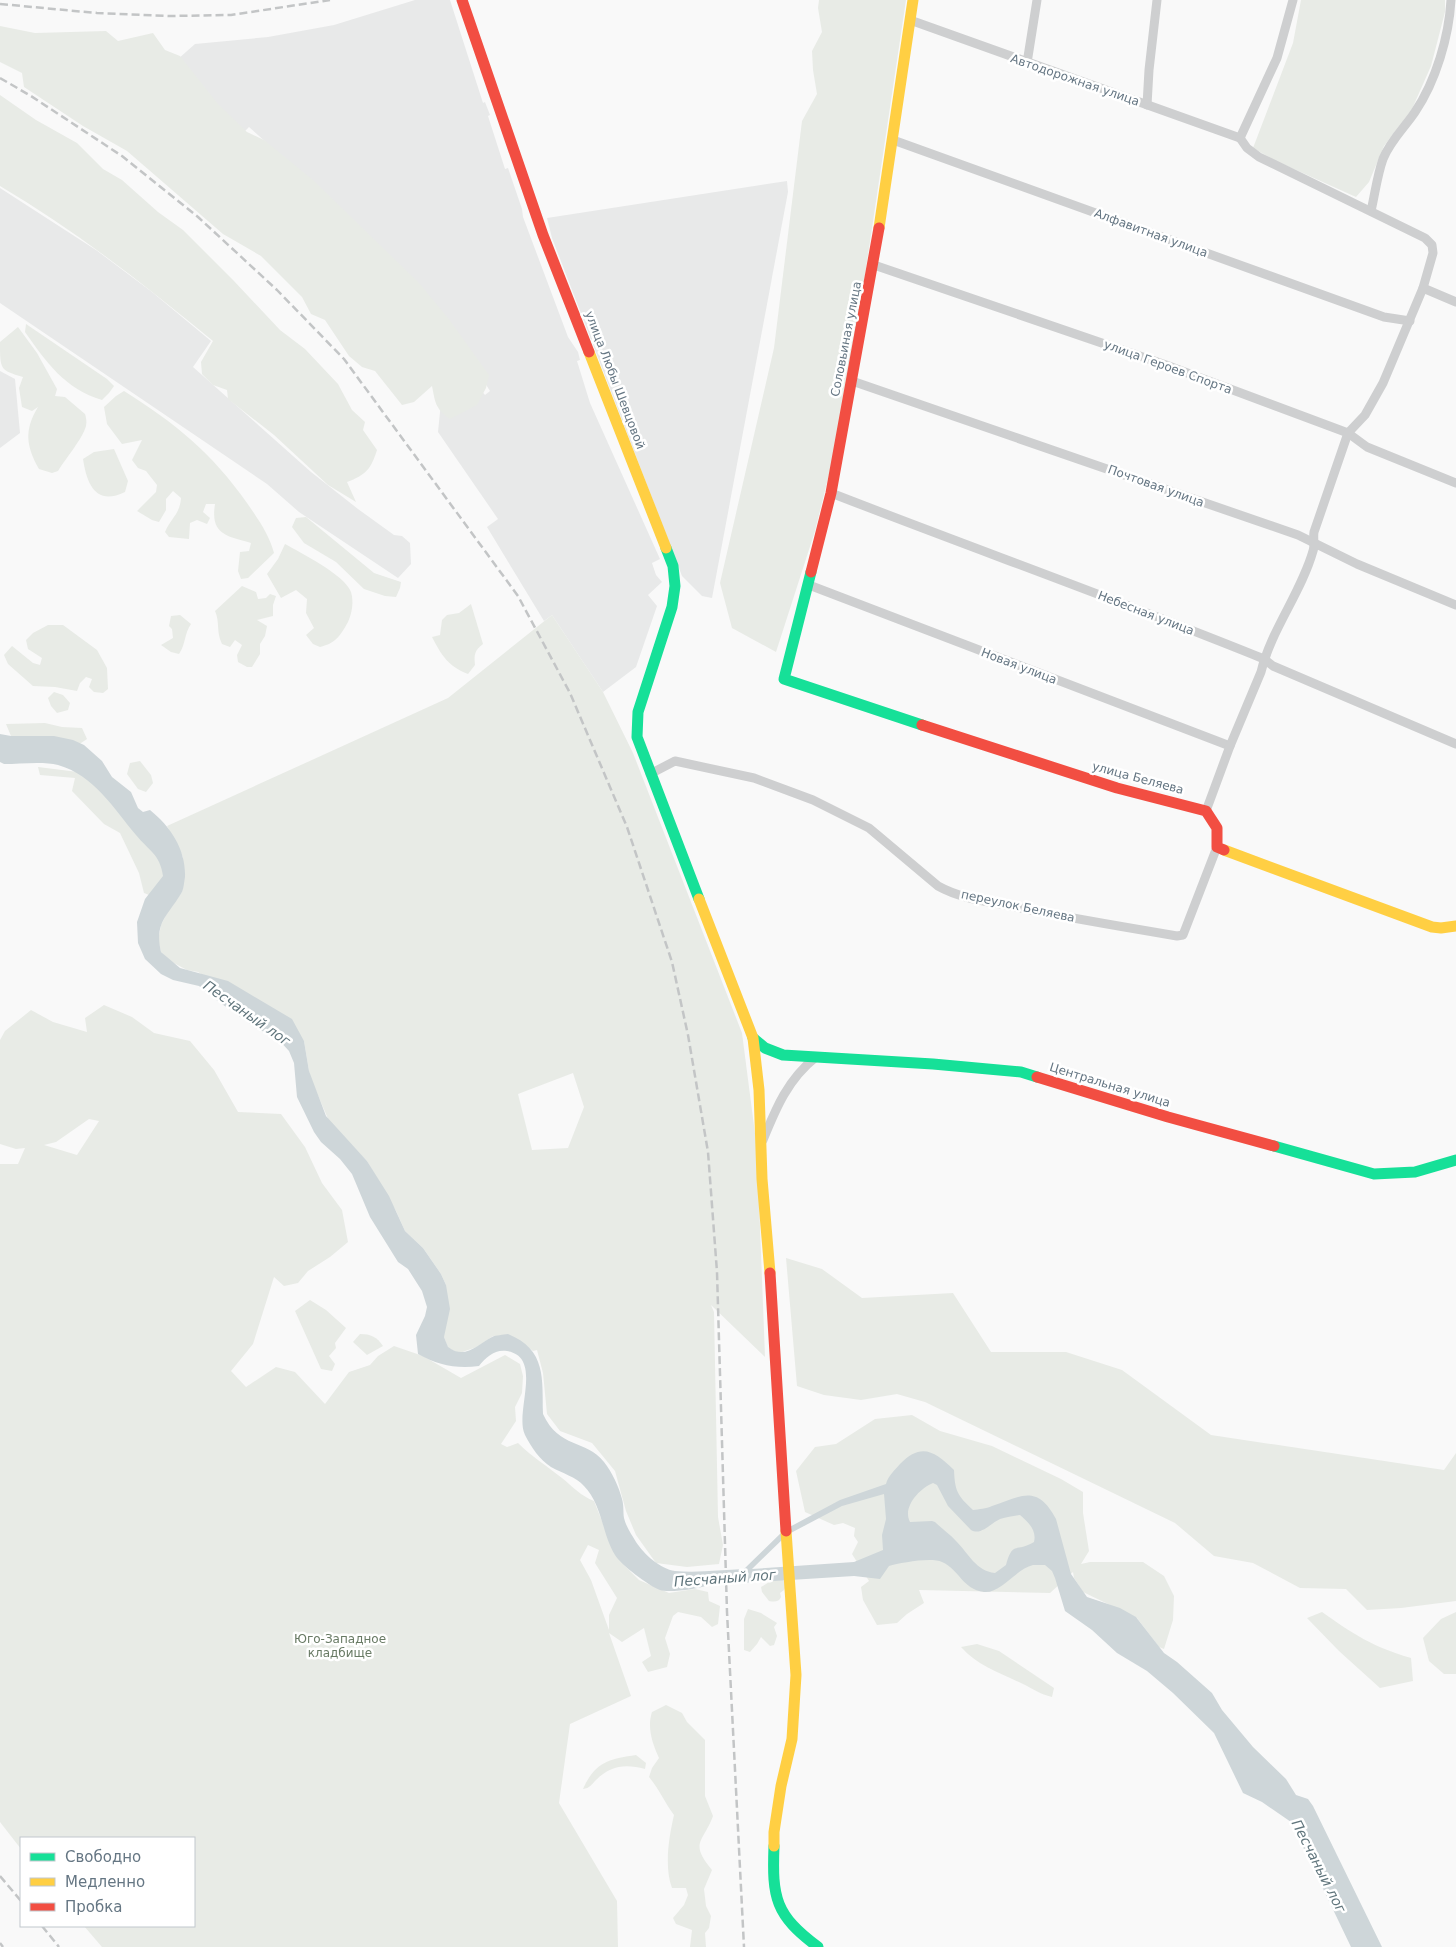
<svg xmlns="http://www.w3.org/2000/svg" width="1456" height="1947" viewBox="0 0 1456 1947" font-family="'DejaVu Sans',sans-serif">
<style>
.built{fill:#e8e9e9}
.green{fill:#e8ebe6;fill-rule:evenodd}
.water{fill:#ced6d9;fill-rule:evenodd}
.lines{fill:none;stroke-linecap:round;stroke-linejoin:round}
.street{stroke:#cecfd0;stroke-width:9}
.fast{stroke:#16e098;stroke-width:11}
.slow{stroke:#ffcf43;stroke-width:11}
.jam{stroke:#f24e42;stroke-width:11}
.rail{stroke:#c3c5c6;stroke-width:2.5;stroke-dasharray:8 4;stroke-linecap:butt}
.labels{text-anchor:middle;stroke-width:5;stroke-linejoin:round;paint-order:stroke}
.street-label{font-size:12px;fill:#657683;stroke:#fff}
.park-label{font-size:12px;fill:#687a64;stroke:#fff}
.water-label{font-size:14px;font-style:italic;fill:#60757c;stroke:#fff}
</style>
<rect width="100%" height="100%" fill="#f9f9f9"/>
<!-- built -->
<g class="built">
<path d="M415 0H450L483 103 485 102 490 115 488 116 505 169 508 168 522 209 523 217 568 337 578 352 580 360 577 361 590 403 660 559 652 563 656 575 662 582 648 595 657 606 636 667 603 692 552 615 544 621 487 527 498 519 438 432 442 392 466 373 485 395 490 391 480 375 324 194 249 127 244 132 225 115 178 59 195 44 268 37 334 25Z"/>
<path d="M787 181 788 192 712 598 702 596 682 576 552 238 547 218Z"/>
<path d="M0 188 96 250 152 292 211 341 193 367 311 472 358 509 394 535 402 536 410 543 411 564 398 578 299 512 267 484 0 303Z"/>
<path d="M0 371 15 379 20 433 0 448Z"/>
</g>
<!-- green -->
<g class="green">
<path d="M819 0H906L858 322 839 434 815 531 776 652 732 628 720 583 774 348 802 121 817 94 813 70 812 51 822 32 818 8Z"/>
<path d="M1301 0H1445V12L1431 66 1412 109 1384 146 1369 182 1356 197 1276 161 1253 148 1293 43Z"/>
<path d="M0 26 35 33 106 31 118 41 153 33 165 50 180 56 218 104 247 132 264 140 313 180 419 283 448 318 489 375 486 388 477 405 450 419C435 409 435 401 432 386L414 402 402 405 375 371 362 367 349 356 325 320 311 314 302 297 261 256 223 234 127 151 83 126 24 87 22 73 0 62Z"/>
<path d="M0 95 36 120 77 143 103 169 122 180 158 212 183 230 234 281 280 330 305 349 338 384 352 410 365 422 363 430 377 450C371 469 366 475 347 482L356 502 328 485 274 435 228 399 227 390 213 385 202 374 201 362 213 341C145 285 76 231 0 186Z"/>
<path d="M26 324 107 379 114 386 109 393 102 400C65 389 46 362 25 332Z"/>
<path d="M18 327 37 353 57 389 55 396 65 397 85 414C86 417 87 422 86 426 83 438 66 458 58 471L52 473 39 469C26 446 24 430 38 407L32 411 22 407 19 388 23 377C0 370 0 370 0 342Z"/>
<path d="M124 391C175 423 212 453 247 503 258 519 269 534 274 553L248 578 241 579 238 571 240 552 249 551 251 543C227 536 210 535 215 504H206L203 512 210 518 207 524 197 520 190 523 189 539 169 537 165 532C171 518 180 514 181 498L173 491 166 499V510L159 522 152 520 137 511 156 492 157 485 146 471 138 468 132 460 142 440 122 444 107 424 104 407 116 396Z"/>
<path d="M114 449 128 481 125 492C96 506 87 485 83 459L94 452Z"/>
<path d="M306 517 374 573 401 582 400 588 396 597 385 596 364 589 336 562 304 543 292 527 296 518Z"/>
<path d="M285 544C301 553 345 575 351 592 354 602 352 613 348 622 340 636 336 643 320 647L313 644 306 635 314 628 306 613 307 599 296 590 281 598 267 574 278 559Z"/>
<path d="M242 586 256 592 258 599 266 598 270 594 276 596 273 605V616L257 620 267 626 265 636 260 644V654L252 667H247L238 662 237 655 242 645 235 640 230 647 222 644C216 632 220 622 215 611Z"/>
<path d="M471 604 483 644C474 651 474 655 475 665L468 674C448 666 442 656 432 637L440 635 442 620 447 615 459 613Z"/>
<path d="M180 615 191 624C184 634 186 644 179 654L171 652 161 645 173 638 172 629 169 626 171 616Z"/>
<path d="M552 615 603 692 633 753 742 1033 757 1149 765 1357 711 1305 714 1312 718 1517 723 1545 719 1564 687 1567 656 1563 636 1535 626 1511 615 1471 592 1443 560 1431 547 1414 543 1373 537 1350 533 1351 524 1344 493 1336 477 1347 459 1353 448 1348 444 1337 446 1285 441 1274 423 1248 405 1231 396 1211 367 1161 329 1121 310 1077 304 1041 198 972 187 970 170 961 161 952 158 940 161 925 168 911 182 892 183 857 167 826 448 698ZM573 1073 584 1107 568 1148 532 1150 518 1094Z"/>
<path d="M48 625H63L97 650 107 668 108 689 103 693 94 692 89 687 92 679 86 677 80 683 77 691 55 687 33 686 8 664 4 655 12 646 33 663 40 665 42 658 28 649 26 640 33 633Z"/>
<path d="M54 692 63 695 70 703 68 710 57 713 51 706 48 698Z"/>
<path d="M45 723 62 727 82 728 87 739 75 747 11 736 6 724Z"/>
<path d="M140 761 151 775 153 783 146 792 138 789 127 774 130 763Z"/>
<path d="M38 767 78 772 119 800 169 874 154 892 149 895 144 893 139 873 120 833 104 824 72 791 75 778 40 775Z"/>
<path d="M104 1005 132 1017 154 1033 190 1041 214 1070 238 1112 281 1114 305 1147 322 1183 342 1210 348 1242 330 1257 308 1271 298 1283 284 1286 274 1277 253 1344 231 1371 246 1387 276 1367 295 1372 325 1404 349 1372 370 1365 378 1356 394 1346 423 1356 461 1378 505 1355 520 1364 523 1376 522 1393 515 1407 516 1421 501 1444 507 1447 518 1443C532 1457 547 1466 562 1478 573 1487 581 1496 594 1501L612 1546 623 1564 639 1580 669 1593 695 1589 708 1592 709 1601 720 1606 718 1624 712 1627 701 1617 678 1612 673 1616 665 1638 670 1654 667 1667 648 1672 642 1662 651 1656 644 1628 622 1642 609 1633 631 1696 570 1724 559 1803 617 1901 618 1947H102L84 1926H194V1838H21V1849L0 1822V1164H18L25 1148 16 1149 0 1144V1040L5 1031 31 1010 53 1022 87 1032 85 1018ZM89 1119 99 1121 77 1155 44 1145 56 1142ZM588 1545 599 1550 595 1563 617 1598 609 1615V1630L591 1580 580 1560Z"/>
<path d="M786 1258 822 1269 862 1298 953 1293 991 1352H1066L1122 1370 1211 1435 1444 1470 1456 1453V1601L1401 1608 1367 1610 1346 1589 1300 1588 1253 1563 1214 1556 1175 1523 925 1402 897 1394 861 1400 824 1395 797 1386Z"/>
<path d="M310 1300 326 1310 346 1328 335 1343 336 1348 329 1356 335 1364 332 1371 321 1369 295 1311Z"/>
<path d="M360 1334C371 1334 377 1337 383 1346L367 1355 353 1342Z"/>
<path d="M912 1415 940 1431 992 1446 1061 1479 1083 1492V1513L1089 1551 1081 1564 1090 1562H1143L1164 1576 1174 1596 1173 1620 1164 1649 1159 1647 1137 1618 1083 1592 1074 1578 1073 1572 1050 1593 919 1590 924 1603 907 1614 897 1623 877 1625 863 1600 861 1587 869 1581 852 1554 858 1542 854 1536 855 1528 843 1523 834 1525 805 1512 796 1471 815 1447 836 1444 875 1419Z"/>
<path d="M781 1578 787 1584 784 1590 780 1593 781 1597C779 1602 775 1602 769 1601L762 1592 761 1587 774 1579Z"/>
<path d="M748 1609 761 1613 777 1623 774 1627 777 1636 774 1645 770 1646 761 1637 757 1644 750 1652 744 1650V1619Z"/>
<path d="M1322 1612C1353 1634 1373 1647 1411 1658L1413 1681 1380 1688 1339 1651 1307 1618Z"/>
<path d="M1456 1612V1674H1444L1429 1661 1423 1638 1441 1619Z"/>
<path d="M977 1644 999 1651 1054 1688 1052 1697C1040 1694 1033 1689 1023 1684 1000 1673 978 1666 961 1647Z"/>
<path d="M666 1705 682 1713 687 1722 705 1740V1796L713 1816C703 1843 689 1842 712 1870L704 1889 706 1906 711 1916 709 1928 705 1933 706 1947H690L692 1930 676 1924 673 1918 684 1905 688 1895 686 1888H672C664 1866 669 1837 674 1815 665 1803 659 1789 649 1777L652 1768 659 1758C652 1743 647 1727 652 1712Z"/>
<path d="M636 1755 646 1763 645 1769C626 1764 611 1765 596 1780 591 1785 590 1788 583 1789 595 1762 609 1759 636 1755Z"/>
</g>
<!-- water -->
<path class="water" d="M0 734 11 736H54L73 740 84 745 102 761 112 777 131 792 138 808 143 812 150 810C171 827 186 850 185 877 184 882 184 887 182 892 168 916 154 922 161 952L180 968 228 981 292 1019 304 1041 309 1071 326 1116 367 1161 389 1196 405 1231 423 1248 441 1274 446 1285 450 1309 444 1337 448 1347C465 1360 477 1345 492 1337 496 1335 503 1335 508 1334 547 1350 542 1379 543 1414 559 1449 586 1439 604 1462 612 1472 619 1487 622 1499 624 1506 623 1512 624 1518 626 1527 632 1535 636 1542 644 1554 660 1569 675 1571 697 1573 722 1570 744 1569L784 1530 840 1500 886 1484C888 1476 895 1470 900 1464 921 1442 935 1451 954 1470 955 1491 957 1495 973 1510 979 1509 986 1509 992 1506 1022 1496 1037 1484 1056 1519L1071 1574 1087 1597 1120 1608 1136 1617 1164 1653 1177 1662 1212 1693 1222 1710 1253 1747 1286 1779 1296 1795 1308 1799 1313 1806 1382 1947H1351L1291 1822 1262 1802 1243 1793 1214 1733 1173 1693 1147 1671 1117 1653 1092 1630 1065 1611 1055 1578 1052 1571 1045 1565C1041 1565 1037 1565 1033 1565 1016 1569 1000 1594 984 1592 962 1589 960 1570 942 1562 931 1557 900 1563 889 1566L880 1579 854 1576 708 1585C699 1589 668 1593 660 1590 649 1586 621 1565 615 1555 602 1534 602 1504 584 1486 576 1477 562 1473 551 1467 540 1460 531 1447 525 1435 514 1413 544 1357 507 1351 495 1349 486 1357 479 1366 456 1369 438 1365 418 1354L416 1335 425 1316 427 1307 422 1291 408 1269 398 1262 370 1217 352 1174 340 1159 321 1142 314 1132 297 1097 294 1063 289 1051 277 1038 256 1028 219 1002 199 986 173 980 161 974 145 959 138 943 137 922 145 899 163 876C160 854 149 851 136 835 114 809 94 775 58 765 43 761 20 764 4 764L0 762ZM933 1483 937 1485 948 1506 971 1530C981 1536 991 1523 1000 1519 1007 1517 1014 1516 1020 1515 1028 1522 1037 1530 1034 1542 1016 1553 1013 1540 1006 1565L995 1573C976 1571 969 1554 956 1541 950 1534 942 1529 935 1522L932 1521 910 1522C902 1507 920 1488 933 1483ZM884 1494 886 1519 882 1535 883 1550 854 1562 752 1569 787 1535 842 1506Z"/>
<g class="lines">
<!-- street -->
<g class="street">
<path d="M910 20 1240 138"/>
<path d="M1027 63 1037 0"/>
<path d="M1147 105 1149 70 1157 0"/>
<path d="M1240 138 1277 58 1293 0"/>
<path d="M893 140 1384 317 1410 321"/>
<path d="M1371 211C1375 194 1377 176 1383 159 1390 141 1405 127 1415 112 1436 81 1449 36 1451 0"/>
<path d="M874 265 1166 365 1348 433 1367 447 1456 483"/>
<path d="M1423 288 1456 302"/>
<path d="M852 381 1298 535 1357 564 1456 605"/>
<path d="M831 493C975 549 1121 601 1264 659L1273 666 1456 744"/>
<path d="M809 585 1230 746"/>
<path d="M650 774 675 761 754 778 813 800 869 828 938 886C961 899 990 902 1015 907 1069 918 1123 927 1177 936L1183 935 1217 847"/>
<path d="M1206 811 1230 746 1261 672C1271 630 1301 593 1313 551 1315 546 1313 538 1314 532L1348 433 1365 415 1383 383 1423 288 1433 253 1432 245 1425 238 1259 157 1247 148 1240 138"/>
<path d="M763 1140C776 1108 788 1079 816 1057"/>
</g>
<!-- fast -->
<g class="fast">
<path d="M666 548 673 566 675 586 672 607 638 712 637 737 699 899"/>
<path d="M811 572 784 679 922 725"/>
<path d="M753 1038 765 1048 783 1055 933 1064 1021 1072 1037 1077"/>
<path d="M1274 1146 1374 1174 1415 1172 1456 1160"/>
<path d="M774 1846C772 1898 775 1915 818 1947"/>
</g>
<!-- slow -->
<g class="slow">
<path d="M879 228 913 0"/>
<path d="M589 352 666 548"/>
<path d="M1224 850 1432 927 1441 928 1456 926"/>
<path d="M699 899 753 1038 759 1090 762 1179 770 1273"/>
<path d="M774 1846V1832L781 1786 792 1739 796 1675 786 1531"/>
</g>
<!-- jam -->
<g class="jam">
<path d="M462 0 543 235 589 352"/>
<path d="M811 572 831 493 879 228"/>
<path d="M922 725 1117 788 1206 811 1217 828V847L1224 850"/>
<path d="M1037 1077 1168 1117 1274 1146"/>
<path d="M770 1273 786 1531"/>
</g>
<!-- rail -->
<g class="rail">
<path d="M0 4 97 13 170 16 231 15 330 0"/>
<path d="M0 78 31 96 122 156 198 217 277 290 344 359 518 596 570 693 627 827 672 962 688 1035 708 1152 717 1272 727 1612 744 1947"/>
<path d="M0 1876 21 1901"/>
<path d="M42 1926 59 1947"/>
<path d="M0 1943 3 1947"/>
</g>
</g>
<g class="labels">
<!-- street labels -->
<g class="street-label">
<text transform="translate(1075 80) rotate(19)" y="4">Автодорожная улица</text>
<text transform="translate(1151 233) rotate(20)" y="4">Алфавитная улица</text>
<text transform="translate(846 339) rotate(-79)" y="4">Соловьиная улица</text>
<text transform="translate(1168 367) rotate(20)" y="4">улица Героев Спорта</text>
<text transform="translate(615 380) rotate(69)" y="4">улица Любы Шевцовой</text>
<text transform="translate(1156 486) rotate(20)" y="4">Почтовая улица</text>
<text transform="translate(1146 613) rotate(21)" y="4">Небесная улица</text>
<text transform="translate(1019 666) rotate(21)" y="4">Новая улица</text>
<text transform="translate(1138 778) rotate(15)" y="4">улица Беляева</text>
<text transform="translate(1018 906) rotate(12)" y="4">переулок Беляева</text>
<text transform="translate(1110 1085) rotate(17)" y="4">Центральная улица</text>
</g>
<!-- park labels -->
<g class="park-label">
<text x="340" y="1643">Юго-Западное<tspan x="340" dy="14">кладбище</tspan></text>
</g>
<!-- water labels -->
<g class="water-label">
<text transform="translate(247 1013) rotate(35)" y="5">Песчаный лог</text>
<text transform="translate(725 1578) rotate(-4)" y="5">Песчаный лог</text>
<text transform="translate(1319 1866) rotate(63)" y="5">Песчаный лог</text>
</g>
</g>
<!-- legend -->
<rect x="20" y="1837" width="175" height="90" fill="#ffffff" stroke="#c1c8cd"/>
<rect x="30" y="1853" width="25" height="8" fill="#16e098" stroke="#c1c8cd"/>
<text x="65" y="1862" font-size="15" fill="#657683">Свободно</text>
<rect x="30" y="1878" width="25" height="8" fill="#ffcf43" stroke="#c1c8cd"/>
<text x="65" y="1887" font-size="15" fill="#657683">Медленно</text>
<rect x="30" y="1903" width="25" height="8" fill="#f24e42" stroke="#c1c8cd"/>
<text x="65" y="1912" font-size="15" fill="#657683">Пробка</text>
</svg>
